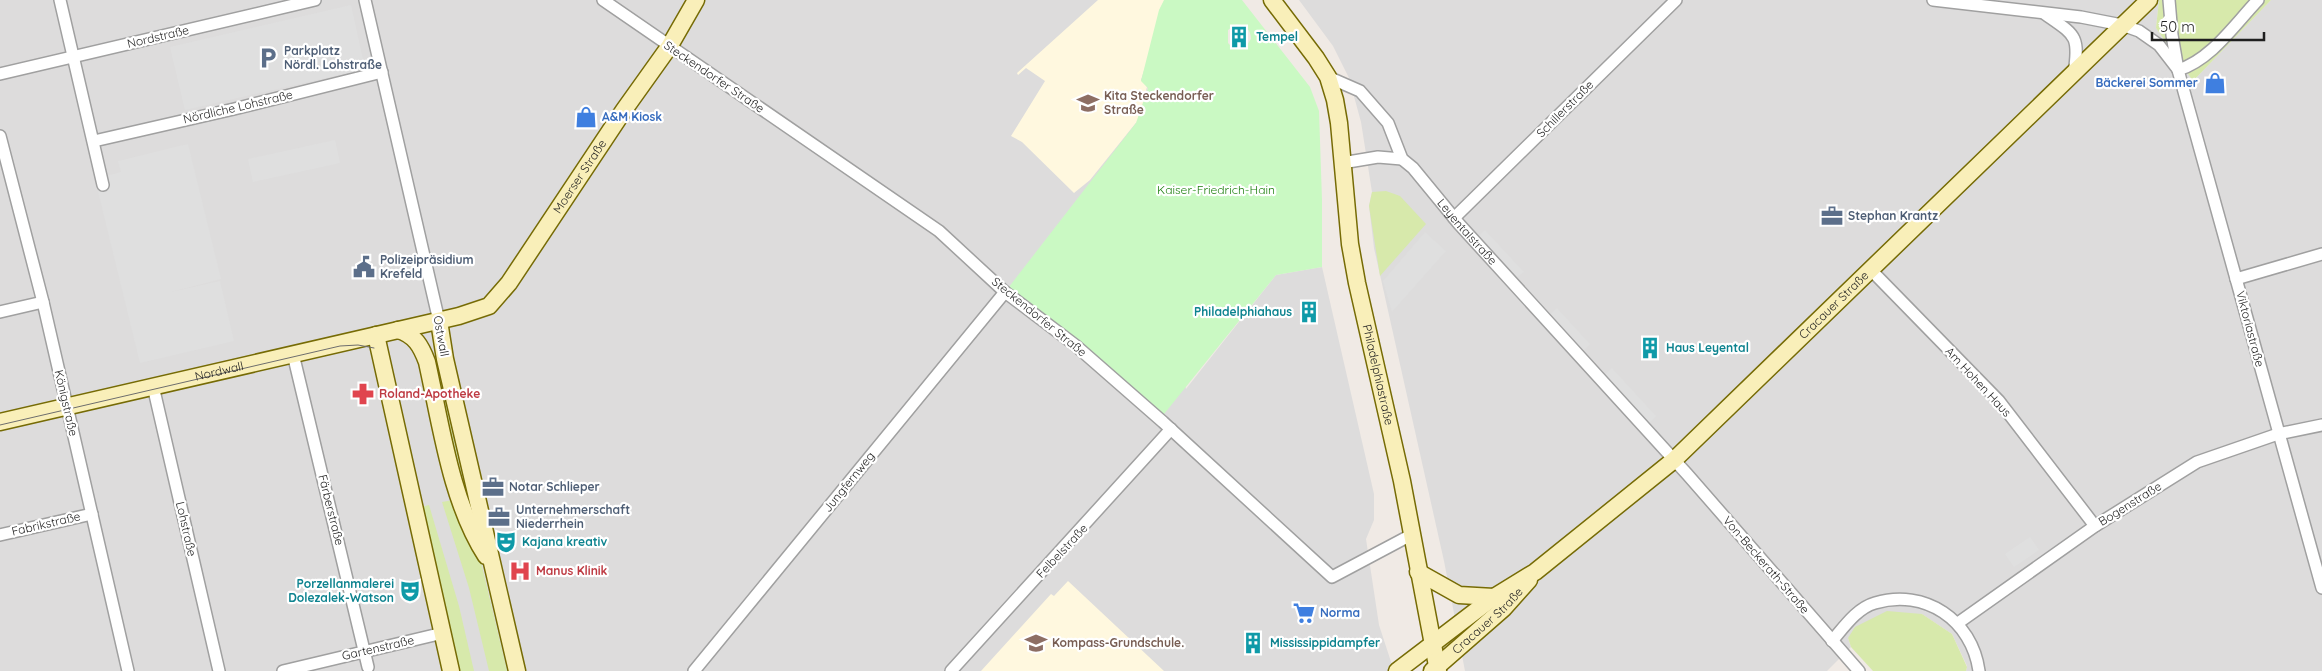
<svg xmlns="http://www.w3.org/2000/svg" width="2322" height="671" viewBox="0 0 2322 671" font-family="Quicksand,sans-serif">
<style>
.residential{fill:#dddcdc}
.education{fill:#fff8df}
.grass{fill:#d7e9ab}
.park{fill:#caf9c3;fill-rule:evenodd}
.parking{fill:#dfdfdf}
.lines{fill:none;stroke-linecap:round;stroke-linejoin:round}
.street-casing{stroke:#a0a0a0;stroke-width:14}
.secondary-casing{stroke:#766b05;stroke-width:19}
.street{stroke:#fff;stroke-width:11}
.secondary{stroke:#f9efb9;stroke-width:16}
.tram{stroke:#6d6d6d;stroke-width:1}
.labels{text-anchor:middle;stroke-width:4.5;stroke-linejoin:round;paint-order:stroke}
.street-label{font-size:12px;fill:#1f1f1f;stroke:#fff}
.culture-label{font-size:12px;font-weight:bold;fill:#0d838f;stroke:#fff;text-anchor:start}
.service-label{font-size:12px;font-weight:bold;fill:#4e5e75;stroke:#fff;text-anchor:start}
.shop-label{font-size:12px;font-weight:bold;fill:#366cbe;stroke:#fff;text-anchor:start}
.education-label{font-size:12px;font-weight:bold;fill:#785e54;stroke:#fff;text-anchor:start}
.park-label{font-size:12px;fill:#1b7e0c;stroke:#fff}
.health-label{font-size:12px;font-weight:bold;fill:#be3a42;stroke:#fff;text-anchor:start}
</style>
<rect width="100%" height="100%" fill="#f0eae5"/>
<!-- residential -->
<g class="residential">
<path d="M0 0H1164L1148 87 1136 123 1186 389 1276 275 1322 267 1374 494V520L1366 539 1379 625 1394 671H0Z"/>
<path d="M1299 0H2159L2156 28 2193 81 2271 0H2322V671H1966L1967 666 1952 634 1922 614 1848 638 1851 647 1827 671H1465L1444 561 1374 248 1369 206 1372 192 1361 122 1349 78 1333 46Z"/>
</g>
<!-- education -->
<g class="education">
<path d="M1098 0H1167L1141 80 1147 87 1139 119 1090 180 1074 193 1022 142 1011 136 1045 81 1026 68 1018 75 1017 73Z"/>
<path d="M1068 581 1164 671H981L1051 594 1054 596Z"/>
</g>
<!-- grass -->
<g class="grass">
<path d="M2159 0H2271L2193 81 2156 28Z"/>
<path d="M1386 191 1400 196 1426 224 1380 276 1369 206 1372 192Z"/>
<path d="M437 365 466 493 461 494 432 366Z"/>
<path d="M453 500 481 562 507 671H489L469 588 442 502Z"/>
<path d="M429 505 459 606 474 671H458L421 507Z"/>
<path d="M1887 611 1922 614 1952 634 1967 667 1966 671H1873L1851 647 1848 638 1855 627Z"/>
</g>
<!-- park -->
<path class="park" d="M1164 0H1242L1310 87 1319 111 1322 200V267L1276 275 1156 424 1005 292 1136 123 1148 88 1141 81 1159 10ZM1235 25C1244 24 1251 29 1251 39L1245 48H1233L1228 43V30Z"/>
<!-- parking -->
<g class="parking">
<path d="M351 5 365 69 185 110 170 47Z"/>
<path d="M335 140 340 163 253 182 248 159Z"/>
<path d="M188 144 221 279 171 292 220 281 234 341 140 363 95 179 121 172 118 161Z"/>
<path d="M1485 230 1524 272 1516 278 1478 236Z"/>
<path d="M1425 232 1446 251 1392 312 1383 281Z"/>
<path d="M1557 308 1590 344 1583 351 1550 314Z"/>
<path d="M1612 368 1656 416 1648 424 1604 376Z"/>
<path d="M2030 537 2039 550 2014 567 2005 554Z"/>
</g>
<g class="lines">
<!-- street casing -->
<g class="street-casing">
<g id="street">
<path d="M60 0 103 185"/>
<path d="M365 0 439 321"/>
<path d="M603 0 939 231 1005 292 1075 345 1163 422 1332 577 1411 535"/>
<path d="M1933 0 2081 17 2122 25 2139 31 2159 45 2176 67"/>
<path d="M2169 0 2172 35 2178 70 2322 588"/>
<path d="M2045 14C2075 35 2080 35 2074 73"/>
<path d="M2178 70C2211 60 2235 24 2258 0"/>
<path d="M0 74 315 0"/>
<path id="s1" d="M1328 77 1360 91 1388 123 1402 159 1413 168 1459 224 1687 474 1859 671"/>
<path d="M0 136 43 302 128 671"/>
<path d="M94 141 234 109 382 72"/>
<path d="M1342 163 1378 157 1402 159"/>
<path d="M1454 218 1676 0"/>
<path d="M1871 270 1999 401 2095 526"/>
<path d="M2236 279 2322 254"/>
<path d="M0 312 43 302"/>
<path d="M293 354 368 667"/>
<path d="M153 386 219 671"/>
<path d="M0 535 92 514"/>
<path d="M1958 623 2095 526 2197 462 2278 434 2322 425"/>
<path d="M1832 641C1844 627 1857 608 1875 603 1925 588 1972 620 1979 671"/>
<path d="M283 671 443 633"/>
<path d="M694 671 1005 292"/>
<path d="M951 671 1171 429"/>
</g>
</g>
<!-- secondary casing -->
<g class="secondary-casing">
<g id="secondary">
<path id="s2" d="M1272 0 1316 58 1328 77 1335 100 1339 123 1350 244 1357 283 1402 481 1438 671"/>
<path d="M439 321 445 359 517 671"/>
<path d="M398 330C415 335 421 346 427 362 441 425 451 502 486 556"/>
<path d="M376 335 451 671"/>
<path id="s3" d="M0 422 459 316 489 306 509 283 624 110 669 47 696 0"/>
<path d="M1418 572 1459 595 1494 597"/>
<path id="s4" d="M1397 671 1494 597 1535 572 1674 460 2149 0"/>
<path id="s5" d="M1432 671 1504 608 1529 580"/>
</g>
</g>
<!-- street -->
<use href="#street" class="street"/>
<!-- secondary -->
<use href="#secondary" class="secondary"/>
<!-- tram -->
<path class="tram" d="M0 425 340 346 358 345 374 348"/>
</g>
<!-- icons -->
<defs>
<g id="building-bare" transform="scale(1.725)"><path d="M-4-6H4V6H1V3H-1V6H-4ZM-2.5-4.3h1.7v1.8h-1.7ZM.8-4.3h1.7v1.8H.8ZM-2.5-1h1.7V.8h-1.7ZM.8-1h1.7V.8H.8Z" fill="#0f9aa8" stroke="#fff" stroke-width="2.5" paint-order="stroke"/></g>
<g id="parking-bare" transform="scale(1.725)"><path d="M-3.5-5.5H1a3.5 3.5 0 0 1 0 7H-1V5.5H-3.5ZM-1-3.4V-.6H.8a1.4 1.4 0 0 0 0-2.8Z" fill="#5c6f8a" stroke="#fff" stroke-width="2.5" paint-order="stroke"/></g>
<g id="shop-bare" transform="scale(1.725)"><path d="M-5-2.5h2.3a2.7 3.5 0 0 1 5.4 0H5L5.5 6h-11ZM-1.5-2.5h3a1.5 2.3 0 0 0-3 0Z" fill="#3f7fe0" stroke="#fff" stroke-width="2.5" paint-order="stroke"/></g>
<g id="school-bare" transform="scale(1.725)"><path d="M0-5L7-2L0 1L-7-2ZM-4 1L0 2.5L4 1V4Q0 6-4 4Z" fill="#8d6e63" stroke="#fff" stroke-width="2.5" paint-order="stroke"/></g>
<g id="office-bare" transform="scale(1.725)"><path d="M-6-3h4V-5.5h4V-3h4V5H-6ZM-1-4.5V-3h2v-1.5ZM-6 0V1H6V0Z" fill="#5c6f8a" stroke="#fff" stroke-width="2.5" paint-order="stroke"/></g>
<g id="civic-bare" transform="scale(1.725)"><path d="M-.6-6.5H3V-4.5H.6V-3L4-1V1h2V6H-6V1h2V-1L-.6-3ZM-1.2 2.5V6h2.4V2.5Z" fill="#5c6f8a" stroke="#fff" stroke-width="2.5" paint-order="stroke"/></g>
<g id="pharmacy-bare" transform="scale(1.725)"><path d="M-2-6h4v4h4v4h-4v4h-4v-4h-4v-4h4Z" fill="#e0444e" stroke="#fff" stroke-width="2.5" paint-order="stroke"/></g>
<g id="theatre-bare" transform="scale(1.725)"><path d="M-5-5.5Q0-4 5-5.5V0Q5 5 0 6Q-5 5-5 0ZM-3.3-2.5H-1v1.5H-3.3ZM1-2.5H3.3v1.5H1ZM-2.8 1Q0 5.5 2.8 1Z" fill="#0f9aa8" stroke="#fff" stroke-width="2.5" paint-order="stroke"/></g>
<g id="hospital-bare" transform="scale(1.725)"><path d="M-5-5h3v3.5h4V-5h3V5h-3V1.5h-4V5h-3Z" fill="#e0444e" stroke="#fff" stroke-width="2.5" paint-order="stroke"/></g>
<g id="supermarket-bare" transform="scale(1.725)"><path d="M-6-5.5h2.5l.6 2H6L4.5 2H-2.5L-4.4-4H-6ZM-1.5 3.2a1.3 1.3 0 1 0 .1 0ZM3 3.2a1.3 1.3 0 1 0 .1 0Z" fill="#3f7fe0" stroke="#fff" stroke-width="2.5" paint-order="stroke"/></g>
</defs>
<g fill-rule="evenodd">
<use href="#building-bare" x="1239" y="37"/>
<use href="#parking-bare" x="268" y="58"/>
<use href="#shop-bare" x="2215" y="83"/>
<use href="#school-bare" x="1088" y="103"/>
<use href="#shop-bare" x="586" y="117"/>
<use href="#office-bare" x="1832" y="216"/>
<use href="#civic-bare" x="364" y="267"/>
<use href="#building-bare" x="1309" y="312"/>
<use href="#building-bare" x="1650" y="348"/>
<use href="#pharmacy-bare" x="363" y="394"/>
<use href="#office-bare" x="493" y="487"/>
<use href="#office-bare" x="499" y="517"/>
<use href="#theatre-bare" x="506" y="542"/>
<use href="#hospital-bare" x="520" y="571"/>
<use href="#theatre-bare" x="410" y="591"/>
<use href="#supermarket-bare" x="1304" y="613"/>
<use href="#school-bare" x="1036" y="643"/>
<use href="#building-bare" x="1253" y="643"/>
</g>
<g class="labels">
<!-- street labels -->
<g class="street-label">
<text transform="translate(158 37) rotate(-13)" y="4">Nordstraße</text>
<text transform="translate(714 77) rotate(34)" y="4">Steckendorfer Straße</text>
<text transform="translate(238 107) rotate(-13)" y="4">Nördliche Lohstraße</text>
<text transform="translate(1565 109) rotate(-45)" y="4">Schillerstraße</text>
<text dy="4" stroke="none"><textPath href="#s3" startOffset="661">Moerser Straße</textPath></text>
<text dy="4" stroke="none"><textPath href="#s1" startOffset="214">Leyentalstraße</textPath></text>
<text dy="4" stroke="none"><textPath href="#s4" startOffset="571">Cracauer Straße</textPath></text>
<text transform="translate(1039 317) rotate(39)" y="4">Steckendorfer Straße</text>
<text transform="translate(2250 329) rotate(75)" y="4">Viktoriastraße</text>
<text transform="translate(441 336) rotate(80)" y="4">Ostwall</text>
<text dy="4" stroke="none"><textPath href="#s3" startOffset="225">Nordwall</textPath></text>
<text dy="4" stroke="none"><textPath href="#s2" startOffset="398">Philadelphiastraße</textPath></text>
<text transform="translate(1978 382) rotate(47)" y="4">Am Hohen Haus</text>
<text transform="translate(66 403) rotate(77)" y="4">Königstraße</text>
<text transform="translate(849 482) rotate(-51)" y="4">Jungfernweg</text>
<text transform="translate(2130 504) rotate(-32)" y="4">Bogenstraße</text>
<text transform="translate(331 510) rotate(76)" y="4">Färberstraße</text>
<text transform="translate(46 524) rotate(-13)" y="4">Fabrikstraße</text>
<text transform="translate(186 529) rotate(77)" y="4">Lohstraße</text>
<text transform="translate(1062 551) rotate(-47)" y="4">Felbelstraße</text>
<text transform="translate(1766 565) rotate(49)" y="4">Von-Beckerath-Straße</text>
<text dy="4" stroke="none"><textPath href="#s5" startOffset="75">Cracauer Straße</textPath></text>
<text transform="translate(378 648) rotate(-13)" y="4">Gartenstraße</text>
</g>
<!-- culture labels -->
<g class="culture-label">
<text x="1256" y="41">Tempel</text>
<text x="1292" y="316" text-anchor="end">Philadelphiahaus</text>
<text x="1666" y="352">Haus Leyental</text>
<text x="522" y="546">Kajana kreativ</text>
<text x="394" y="588" text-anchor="end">Porzellanmalerei<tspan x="394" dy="14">Dolezalek-Watson</tspan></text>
<text x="1270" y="647">Mississippidampfer</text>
</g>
<!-- service labels -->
<g class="service-label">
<text x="284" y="55">Parkplatz<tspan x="284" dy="14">Nördl. Lohstraße</tspan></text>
<text x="1848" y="220">Stephan Krantz</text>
<text x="380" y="264">Polizeipräsidium<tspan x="380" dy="14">Krefeld</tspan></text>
<text x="509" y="491">Notar Schlieper</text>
<text x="516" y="514">Unternehmerschaft<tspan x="516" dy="14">Niederrhein</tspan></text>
</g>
<!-- shop labels -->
<g class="shop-label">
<text x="2198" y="87" text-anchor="end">Bäckerei Sommer</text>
<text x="602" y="121">A&amp;M Kiosk</text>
<text x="1320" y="617">Norma</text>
</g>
<!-- education labels -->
<g class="education-label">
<text x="1104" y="100">Kita Steckendorfer<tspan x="1104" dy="14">Straße</tspan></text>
<text x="1052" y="647">Kompass-Grundschule.</text>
</g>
<!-- park labels -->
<g class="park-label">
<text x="1216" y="194">Kaiser-Friedrich-Hain</text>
</g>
<!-- health labels -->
<g class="health-label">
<text x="379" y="398">Roland-Apotheke</text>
<text x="536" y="575">Manus Klinik</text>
</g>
</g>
<!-- scale -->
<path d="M2152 32v8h112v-8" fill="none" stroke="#1f1f1f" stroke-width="2.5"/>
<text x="2160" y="32" font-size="15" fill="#1f1f1f" stroke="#ffffff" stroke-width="4" paint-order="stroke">50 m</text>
</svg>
